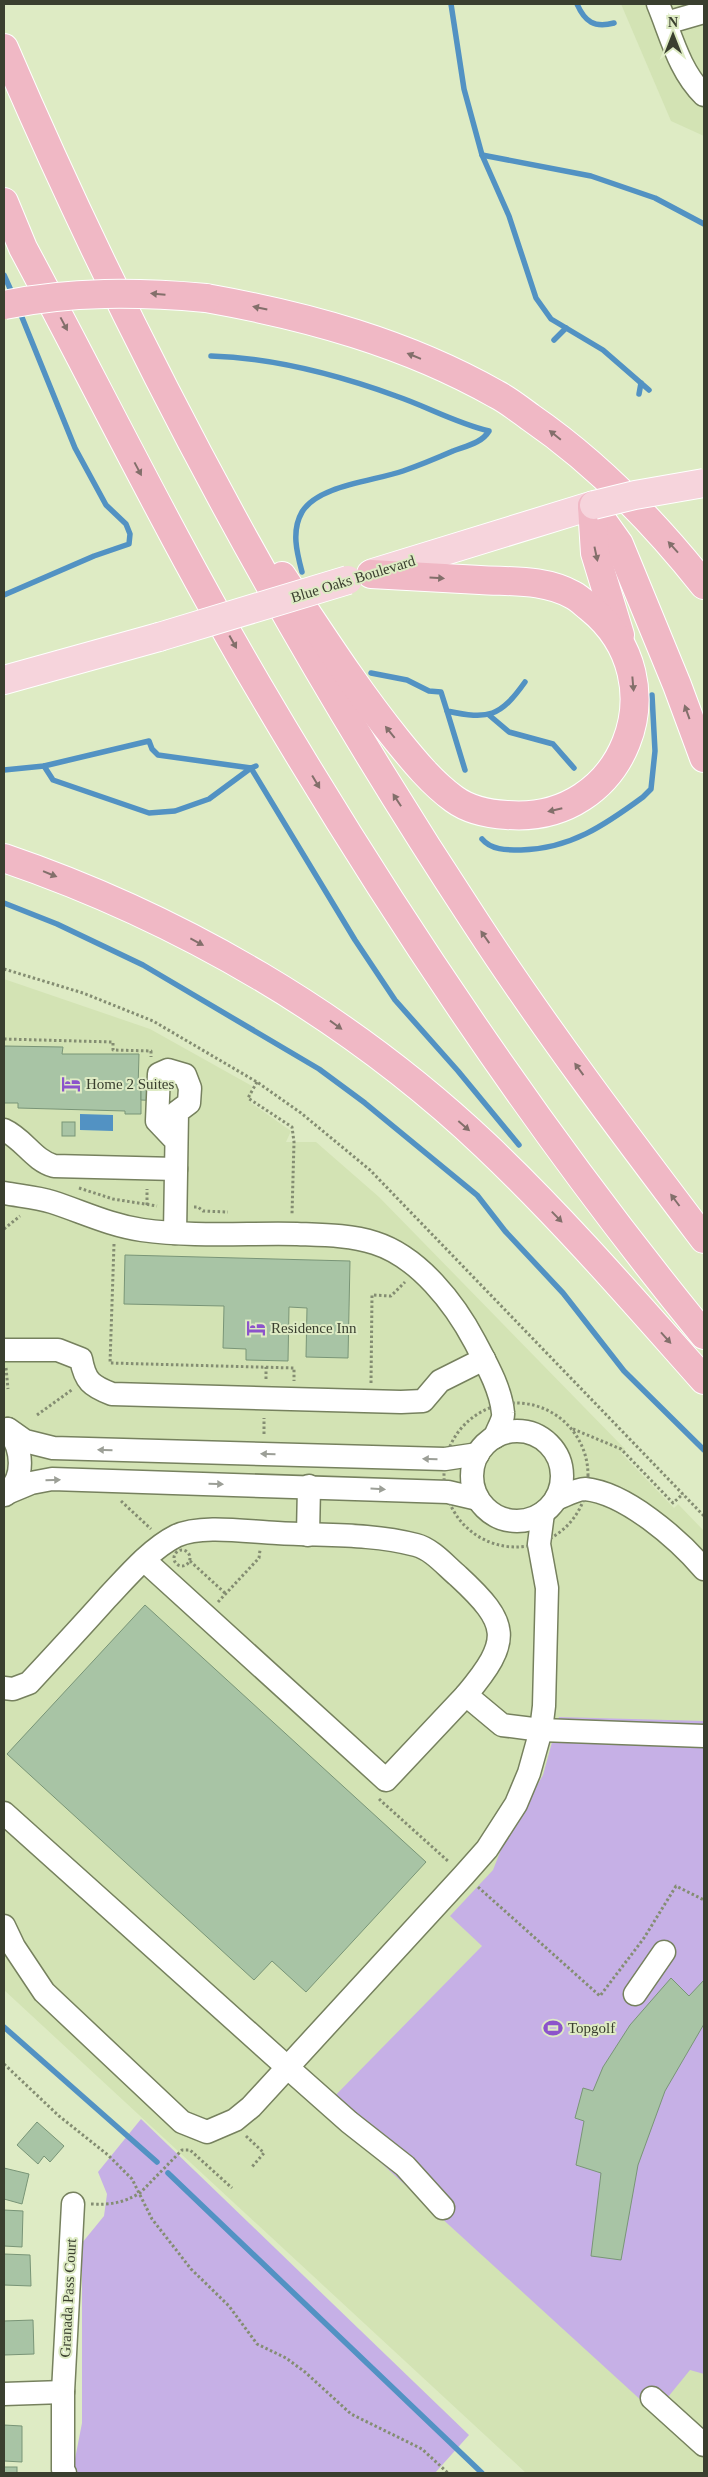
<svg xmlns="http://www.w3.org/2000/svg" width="708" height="2477" viewBox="0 0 708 2477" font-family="'Times New Roman',serif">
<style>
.built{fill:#d3e3b4}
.green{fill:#c6b0e6}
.water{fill:#5292c3}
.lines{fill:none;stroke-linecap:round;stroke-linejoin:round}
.stream{stroke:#5292c3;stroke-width:5.5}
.building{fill:#a8c4a5;stroke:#799577}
.minor-casing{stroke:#76815e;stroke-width:25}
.major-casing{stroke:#fff;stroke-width:30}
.highway-casing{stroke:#fff;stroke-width:30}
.path{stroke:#848d72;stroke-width:3;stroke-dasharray:2.5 2.5;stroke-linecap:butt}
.minor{stroke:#fff;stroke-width:22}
.major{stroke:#f6d4dc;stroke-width:28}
.highway{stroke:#f0b8c5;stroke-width:28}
.major-bridge-casing{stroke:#fff;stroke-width:30;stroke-linecap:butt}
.highway-bridge-casing{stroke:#fff;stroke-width:30;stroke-linecap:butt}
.major-bridge{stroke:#f6d4dc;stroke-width:28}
.highway-bridge{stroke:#f0b8c5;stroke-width:28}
.oneway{fill:#836f6b}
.oneway2{fill:#9c9f97}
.labels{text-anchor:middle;stroke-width:4;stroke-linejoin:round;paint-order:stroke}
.street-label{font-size:15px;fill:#3a3f2f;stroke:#deebc4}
.poi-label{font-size:15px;fill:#3a3f2f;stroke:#deebc4;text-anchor:start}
</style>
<rect width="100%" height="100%" fill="#deebc4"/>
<!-- built -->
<g class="built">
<path d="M621 4H704V136L671 121Z"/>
<path d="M4 979 150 1029 252 1086 251 1103 291 1131 286 1142H316L379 1197 625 1449 621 1453 674 1508 678 1504 704 1531V2473H526L4 1990Z"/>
</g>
<!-- green -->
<g class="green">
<path d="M559 1717 704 1721V2374L690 2370 655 2413 322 2109 482 1946 450 1916 493 1870 504 1842 543 1775Z"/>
<path d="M141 2119 469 2435 435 2473H78L74 2464 82 2423V2243L104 2216 107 2194 98 2172Z"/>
</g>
<!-- water -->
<path class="water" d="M80 1114 113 1115V1131L80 1130Z"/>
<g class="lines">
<!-- stream -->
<g class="stream">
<path d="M451 4 464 89 482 155 509 216 536 298 551 319 603 350 649 390"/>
<path d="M577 4C585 22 594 28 614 23"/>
<path d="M482 155 591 176 655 198 704 224"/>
<path d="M4 275 13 295"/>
<path d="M554 340 566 328"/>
<path d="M211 356C274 358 338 375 396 396 428 407 456 423 489 431 482 443 466 446 453 451 437 458 420 465 403 471 375 481 318 485 302 512 291 531 297 553 302 572"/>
<path d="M639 394 641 383"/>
<path d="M4 595 94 556 129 544 130 534 126 524 106 505 75 448 19 310"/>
<path d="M371 673 407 680 429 691 441 692 447 711C489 720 500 717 525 682"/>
<path d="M447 711 465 770"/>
<path d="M489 715 509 732 553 744 574 768"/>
<path d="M44 766 53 780 149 813 175 811 209 799 251 768"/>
<path d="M256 766 251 768 355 940 395 1000 458 1071 519 1145"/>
<path d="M4 770 44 766 149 741 152 749 158 755 251 768"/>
<path d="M482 839C491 850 506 850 521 850 570 849 605 825 643 797L651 789 655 751 652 695"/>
<path d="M4 903 57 924 143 965 319 1069 365 1103 477 1195 505 1231 563 1293 624 1371 704 1450"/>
<path d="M4 2027 157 2162"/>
<path d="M168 2173 482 2473"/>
</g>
</g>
<!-- building -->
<g class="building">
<path d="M4 1046 63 1047 62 1054H139L138 1088H141V1114H125V1111L18 1108V1103H4Z"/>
<path d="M138 1080 165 1081 164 1101 141 1100V1088H138Z"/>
<rect x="62" y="1122" width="13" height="14"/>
<path d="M125 1255 350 1261 348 1358 306 1357 307 1308 289 1307 288 1361 246 1360V1349L223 1348 224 1306 124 1304Z"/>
<path d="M145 1605 426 1862 306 1992 272 1961 254 1980 7 1754Z"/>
<path d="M671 1978 689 1996 704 1980V2024L665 2091 638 2165 621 2260 591 2256 601 2173 576 2165 584 2121 575 2118 583 2088 593 2091 603 2067 630 2025Z"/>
<path d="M37 2122 64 2146 50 2162 44 2156 38 2164 17 2145Z"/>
<path d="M4 2168 29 2174 22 2204 4 2199Z"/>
<path d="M4 2210 23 2211 22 2247 4 2246Z"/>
<path d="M4 2254 30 2255 31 2286 4 2285Z"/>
<path d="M33 2320 34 2354 4 2355V2321Z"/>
<path d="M4 2425 22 2426V2462L4 2461Z"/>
<rect x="4" y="2467" width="13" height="6"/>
</g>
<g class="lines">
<!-- minor casing -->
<g class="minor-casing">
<g id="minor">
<path d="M658 4C671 35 679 71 704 95"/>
<path d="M666 23 704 12"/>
<path d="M4 1130C24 1139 33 1160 54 1166L176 1169"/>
<path d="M4 1193C20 1196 37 1197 52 1202 83 1212 109 1225 142 1230 193 1237 245 1233 297 1234 323 1235 350 1235 375 1243 419 1257 455 1304 475 1342 486 1363 501 1389 503 1413 504 1420 497 1430 495 1437"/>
<path d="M175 1233 177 1112 189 1103 190 1088 185 1075 168 1070 159 1074 157 1121 176 1141"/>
<path d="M4 1350H58L81 1359C85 1381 91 1386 112 1394L401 1402 423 1401 440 1381 484 1359"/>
<path d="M8 1429 25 1441 53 1448 445 1459 478 1454"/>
<circle cx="517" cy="1476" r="45"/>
<path d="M7 1493 31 1483 52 1479 448 1492 478 1499"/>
<path d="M5 1495C26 1478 23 1448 7 1429"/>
<path d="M556 1499C564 1496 577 1489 585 1489 626 1493 678 1539 704 1569"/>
<path d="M308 1535 309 1486"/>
<path d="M144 1560 386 1780 466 1695"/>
<path d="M4 1688 13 1689 29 1683C55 1655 81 1627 106 1599 126 1578 150 1549 176 1536 201 1524 249 1532 277 1533 324 1536 370 1533 416 1545 432 1549 446 1566 458 1576 510 1624 512 1640 466 1695L502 1725 541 1730 704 1736"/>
<path d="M4 1813 287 2067 349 2122 405 2166 443 2208"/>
<path d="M4 1926 14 1947 44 1992 182 2122 207 2132 235 2120 251 2107 464 1875 487 1849 516 1804 529 1773 541 1730 544 1706 547 1588 539 1544 543 1513"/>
<path d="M635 1994 664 1952"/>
<path d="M4 2394 63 2392"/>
<path d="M652 2398 704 2445"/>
<path d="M65 2473 63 2470V2392L73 2204"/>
</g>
</g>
<!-- major casing -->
<g class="major-casing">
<g id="major">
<path d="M373 573 594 505"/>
<path d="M4 680 159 637"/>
</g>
</g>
<!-- highway casing -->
<g class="highway-casing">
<g id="highway">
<path d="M4 48C135 353 293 645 476 923 547 1032 626 1136 704 1239"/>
<path d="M4 202 23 248C101 394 174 543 258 686 391 912 538 1132 704 1335"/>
<path d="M206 298C307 316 406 343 496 394 508 400 519 409 530 417 597 463 654 522 704 585"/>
<path d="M592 506 619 544 677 685 704 758"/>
<path d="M592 506 595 553 620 635"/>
<path d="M282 576C319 631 355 688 397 740 414 761 432 783 454 799 469 810 489 814 507 815 624 825 680 681 590 608 585 604 579 598 573 595 544 579 512 582 480 580 444 578 407 576 371 574"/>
<path d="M4 858C180 918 350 1017 486 1146 563 1219 633 1300 704 1380"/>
</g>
</g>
<!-- path -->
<g class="path">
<path d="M4 969 83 993 153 1021 257 1082 301 1113 370 1170 704 1516"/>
<path d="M4 1039 113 1042V1050L151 1051V1057"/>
<path d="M257 1082 248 1098 292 1127 294 1142 292 1214"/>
<path d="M79 1188 113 1199 157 1206"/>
<path d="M147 1205V1189"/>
<path d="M194 1207H198L203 1211 228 1212"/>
<path d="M4 1229 20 1216"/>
<path d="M114 1244 110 1363 294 1368V1381"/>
<path d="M6 1368 8 1389"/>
<path d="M266 1379V1367"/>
<path d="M371 1383 372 1295 391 1296 405 1282"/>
<circle cx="516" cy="1475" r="72"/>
<path d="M37 1415 73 1389"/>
<path d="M573 1429 621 1449 673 1503 683 1494"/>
<path d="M264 1434V1418"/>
<path d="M121 1501 151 1529"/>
<circle cx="182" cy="1558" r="8"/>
<path d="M190 1561 226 1594"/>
<path d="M218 1602 259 1558 260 1550"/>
<path d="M379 1799 449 1862"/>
<path d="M478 1887 600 1996 644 1938 676 1886 704 1900"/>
<path d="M4 2064 59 2116 108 2155 132 2179 152 2219 191 2269 229 2306 257 2344 286 2358 305 2372 351 2414 422 2449 448 2473"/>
<path d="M246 2136 264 2153 251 2168"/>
<path d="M91 2204C110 2205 123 2203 140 2193L182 2150H190L232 2188"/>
</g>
<!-- minor -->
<use href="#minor" class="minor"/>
<!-- major -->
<use href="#major" class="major"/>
<!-- highway -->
<use href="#highway" class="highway"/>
<!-- major-bridge casing -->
<g class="major-bridge-casing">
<g id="major-bridge">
<path d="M594 505 635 495 704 483"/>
<path d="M159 637 348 580"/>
</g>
</g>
<!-- highway-bridge casing -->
<g class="highway-bridge-casing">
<path id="highway-bridge" d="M4 305C71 291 138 292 206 298"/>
</g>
<!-- major-bridge -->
<use href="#major-bridge" class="major-bridge"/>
<!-- highway-bridge -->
<use href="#highway-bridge" class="highway-bridge"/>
</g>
<!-- one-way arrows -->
<defs><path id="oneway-solid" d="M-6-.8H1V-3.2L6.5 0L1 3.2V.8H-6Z" transform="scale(1.25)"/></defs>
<g class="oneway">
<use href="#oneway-solid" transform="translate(158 294) rotate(-175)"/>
<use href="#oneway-solid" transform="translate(260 308) rotate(-168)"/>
<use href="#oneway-solid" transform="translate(64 324) rotate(62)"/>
<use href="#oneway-solid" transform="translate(414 356) rotate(-158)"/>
<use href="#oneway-solid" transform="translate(555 435) rotate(-141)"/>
<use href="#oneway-solid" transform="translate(138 469) rotate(62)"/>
<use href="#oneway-solid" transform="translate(673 547) rotate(-132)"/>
<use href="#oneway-solid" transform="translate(596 554) rotate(78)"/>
<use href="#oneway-solid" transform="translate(437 578) rotate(4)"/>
<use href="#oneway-solid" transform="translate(233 642) rotate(61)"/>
<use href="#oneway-solid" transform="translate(633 684) rotate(85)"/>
<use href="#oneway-solid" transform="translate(687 712) rotate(-110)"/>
<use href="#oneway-solid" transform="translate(390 732) rotate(-129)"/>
<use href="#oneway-solid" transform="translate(316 782) rotate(59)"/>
<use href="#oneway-solid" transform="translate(397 800) rotate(-123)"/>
<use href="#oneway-solid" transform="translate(555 810) rotate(167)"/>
<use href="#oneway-solid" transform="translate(50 874) rotate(22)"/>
<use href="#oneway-solid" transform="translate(485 937) rotate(-125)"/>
<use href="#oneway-solid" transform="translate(197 942) rotate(28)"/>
<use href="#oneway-solid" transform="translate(336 1025) rotate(36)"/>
<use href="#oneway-solid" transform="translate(579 1069) rotate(-126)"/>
<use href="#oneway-solid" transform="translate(464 1126) rotate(41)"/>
<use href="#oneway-solid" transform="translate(675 1200) rotate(-127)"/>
<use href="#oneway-solid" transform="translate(557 1217) rotate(46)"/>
<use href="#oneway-solid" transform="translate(666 1338) rotate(48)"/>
</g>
<g class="oneway2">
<use href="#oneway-solid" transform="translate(105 1450) rotate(-178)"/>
<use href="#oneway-solid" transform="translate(268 1454) rotate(-178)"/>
<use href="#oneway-solid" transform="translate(430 1459) rotate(-178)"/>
<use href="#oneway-solid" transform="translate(53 1480) rotate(-2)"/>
<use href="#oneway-solid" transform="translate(216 1484) rotate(2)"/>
<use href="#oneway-solid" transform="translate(378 1489) rotate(3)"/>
</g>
<!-- icons -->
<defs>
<g id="hotel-bare" transform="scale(1.5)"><path d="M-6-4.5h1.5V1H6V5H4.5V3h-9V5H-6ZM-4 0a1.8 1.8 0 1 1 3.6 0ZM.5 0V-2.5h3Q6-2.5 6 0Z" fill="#8c54cb" stroke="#deebc4" stroke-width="2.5" paint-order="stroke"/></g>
<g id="stadium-bare" transform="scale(1.5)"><path d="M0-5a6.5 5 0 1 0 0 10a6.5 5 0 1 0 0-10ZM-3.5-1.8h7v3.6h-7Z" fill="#8c54cb" stroke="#deebc4" stroke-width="2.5" paint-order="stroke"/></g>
</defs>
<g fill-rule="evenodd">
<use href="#hotel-bare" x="71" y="1084"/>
<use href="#hotel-bare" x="256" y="1328"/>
<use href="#stadium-bare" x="553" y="2028"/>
</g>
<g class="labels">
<!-- street labels -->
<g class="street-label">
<text transform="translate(353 579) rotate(-17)" y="5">Blue Oaks Boulevard</text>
<text transform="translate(68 2298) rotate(-87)" y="5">Granada Pass Court</text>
</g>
<!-- poi labels -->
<g class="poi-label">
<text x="86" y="1089">Home 2 Suites</text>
<text x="271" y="1333">Residence Inn</text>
<text x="568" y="2033">Topgolf</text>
</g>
</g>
<!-- border -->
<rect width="708" height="2477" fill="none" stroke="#3a3f2f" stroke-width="10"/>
<!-- north arrow -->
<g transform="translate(673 35)" stroke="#deebc4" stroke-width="4" paint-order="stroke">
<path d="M0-4L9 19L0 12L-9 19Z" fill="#3a3f2f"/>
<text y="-8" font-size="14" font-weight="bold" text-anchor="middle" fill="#3a3f2f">N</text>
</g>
</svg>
